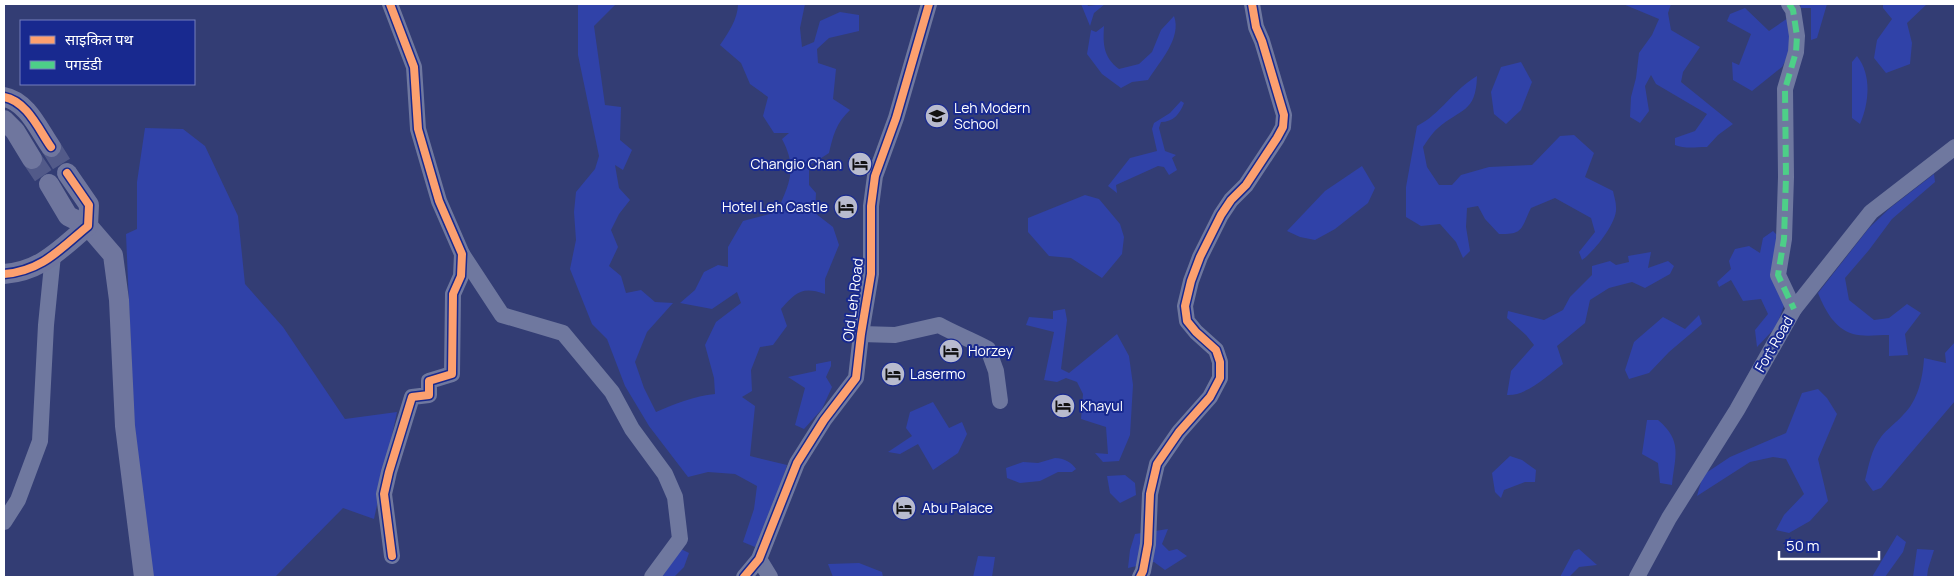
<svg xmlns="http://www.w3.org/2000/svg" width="1959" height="581" viewBox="0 0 1959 581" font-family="Manrope,'Noto Sans Devanagari',sans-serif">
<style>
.green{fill:#3042a8}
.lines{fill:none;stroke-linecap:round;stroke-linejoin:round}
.major-tunnel{stroke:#525a89;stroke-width:20;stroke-dasharray:20 10;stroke-linecap:butt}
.minor{stroke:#6f789f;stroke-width:16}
.major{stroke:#6f769e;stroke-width:20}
.quiet{stroke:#4dcf88;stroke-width:6;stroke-dasharray:12 6;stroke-linecap:butt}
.cycleway-casing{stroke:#18298f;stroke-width:11}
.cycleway{stroke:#fca06f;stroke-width:8}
.labels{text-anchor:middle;stroke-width:4;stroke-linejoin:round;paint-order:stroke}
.poi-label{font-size:14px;fill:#fff;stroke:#18298f;text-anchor:start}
.street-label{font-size:14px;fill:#fff;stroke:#18298f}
</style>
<rect width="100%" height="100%" fill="#333d74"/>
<!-- green -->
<g class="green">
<path d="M578 4H616L594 26 605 105 621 107 620 140 632 150 623 170 615 165 619 188 630 200 619 214 611 230 618 247 609 266 621 276 626 293 641 290 655 302 673 303 647 332 635 362 644 388 656 412C675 404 694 396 715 394L714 378 705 345 716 322 741 303 737 292 712 309 680 303 695 290 704 272 718 265 728 267V247L743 221 777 212C789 184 798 169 782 139L789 133H774L763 116 768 97 750 84 741 63 720 45C728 33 738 19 738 4H805L800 28 802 47 814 42 820 21 840 12 859 15V31L829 38 817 49 818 63 836 69 833 99 850 110C836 123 833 136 829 153L809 166V185L816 193 815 213 833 227 839 245 825 279V294C802 286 796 292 781 309L787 326 773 345 760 347 751 370 752 391 742 397 755 406 750 456 787 465 773 510 755 547 743 542 754 509 757 486 735 474 708 472 688 477 649 426 625 386 607 339 592 324 570 269 576 240 574 212 576 192 595 169 599 156 578 55Z"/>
<path d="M1081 4H1087L1088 6 1105 4 1094 13 1090 26Z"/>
<path d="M1623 4H1671L1668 13 1671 30 1700 47 1683 72 1681 82 1733 124 1718 135 1707 147C1695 147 1685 149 1675 145V138L1695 131 1707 114 1656 84 1651 75 1645 86 1649 111 1640 123 1630 117 1631 97 1636 78 1639 53 1652 35 1659 19Z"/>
<path d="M1800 4H1827L1817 38 1811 40V8H1801Z"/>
<path d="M1883 4H1927L1907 23 1912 43 1910 64 1886 73 1874 58 1877 40 1892 19 1883 8Z"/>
<path d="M1745 8 1769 31 1788 18 1791 51 1782 67 1752 91 1733 80 1732 62 1739 65 1751 34 1727 21 1730 14Z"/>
<path d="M1174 16C1182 38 1160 61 1148 80L1132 82 1121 88 1102 74 1087 54 1091 30 1096 32 1104 26C1103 44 1103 57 1119 69L1139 64 1152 52 1161 30Z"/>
<path d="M1857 56C1872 75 1869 103 1860 124L1852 118V62Z"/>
<path d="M1521 62 1532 82 1521 110 1506 124 1494 114 1491 92 1501 67Z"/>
<path d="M1477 76C1476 113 1461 108 1438 128 1432 133 1427 141 1423 147L1427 167 1439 185H1452L1461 175 1489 167 1532 165 1560 136 1574 135 1594 153 1585 177 1613 191C1614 196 1616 202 1616 207 1618 222 1594 252 1582 260L1579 252 1595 232 1591 218 1555 198 1531 208C1521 228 1524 235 1499 234L1485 219 1478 206 1467 208 1466 227 1470 251 1463 258 1456 242 1440 224 1421 226 1406 217V187L1417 126C1441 114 1453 90 1477 76Z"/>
<path d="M1181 101 1184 103C1180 114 1173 122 1161 122L1159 128 1165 151 1176 155 1172 158 1177 170 1169 175 1164 167 1158 166 1116 185 1117 193 1108 186 1130 158 1157 151 1152 129 1154 123 1170 113Z"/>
<path d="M145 128 183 129 205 146 238 216 245 284 283 327 345 419 397 412 374 519 343 508 275 577H152L134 421 126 234 137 229V182Z"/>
<path d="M1362 166 1375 188 1368 203 1335 229 1315 240 1300 237 1287 231 1325 191Z"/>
<path d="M1934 174 1935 182 1892 219 1869 250 1845 278 1849 300 1874 320 1889 318 1907 304 1921 313 1905 334 1908 355 1889 356V335C1878 335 1863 337 1853 334 1834 328 1825 310 1818 293L1869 228 1890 208Z"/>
<path d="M1085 195 1099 199 1120 224 1124 237 1122 254 1102 278 1071 258 1049 256 1028 232V218Z"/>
<path d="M1773 231 1779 237 1785 303 1776 327 1757 347 1755 330 1768 314 1761 299 1743 301 1731 280 1719 287 1717 282 1731 269 1729 261 1735 249 1749 246 1760 253 1763 238Z"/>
<path d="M1651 252 1648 268 1668 261 1674 266 1670 274 1645 288 1632 282 1609 288 1590 300 1585 323 1557 346 1563 364C1548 375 1527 396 1507 395L1511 371 1534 345 1526 335 1507 318 1508 311 1544 320 1563 310 1570 297 1592 275V266L1610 261 1616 265 1629 262 1628 256Z"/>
<path d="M1065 309 1067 320 1061 369 1069 373 1117 334 1129 356 1133 385 1130 435 1119 461 1103 462 1095 453 1108 454 1106 427 1081 419 1083 394 1077 382 1066 378 1057 382 1044 380 1054 332 1026 325 1029 317 1053 319V311Z"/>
<path d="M1699 315 1702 324 1669 352 1649 373 1629 379 1625 370 1634 342 1663 317 1685 329Z"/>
<path d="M1955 342V401L1881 488 1873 491 1865 480C1869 465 1871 450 1881 437 1887 429 1896 423 1903 415 1918 401 1923 377 1924 358L1946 363 1945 353Z"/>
<path d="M831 361V366L826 377 832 387 822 409 804 429 795 425 805 388 788 377 816 371V364Z"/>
<path d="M1818 389 1827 398 1837 414 1818 459 1828 501 1810 521 1789 533 1776 530 1784 515 1804 494 1786 459 1773 457 1750 462 1697 496 1703 475 1730 457 1786 433 1802 393Z"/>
<path d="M933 402 949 428 962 422 967 434 958 453 933 470 918 444 900 454 888 452 912 436 906 428 910 412Z"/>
<path d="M1647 420H1658C1683 441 1675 456 1672 485L1660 483 1658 463 1642 454Z"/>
<path d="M1510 456 1522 460 1536 470 1535 482H1525L1504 490 1501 498 1495 492 1492 473Z"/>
<path d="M1055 458C1064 458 1071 462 1076 469L1072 472H1058L1040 481 1020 483 1007 478 1006 468 1023 462 1038 463Z"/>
<path d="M1125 475 1135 483 1136 495 1120 503 1110 493 1107 476Z"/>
<path d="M1168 529 1162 544 1169 551 1177 549 1187 556 1165 570 1154 562 1128 568 1130 550 1135 534Z"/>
<path d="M1897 535 1906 542 1903 552 1885 577H1872Z"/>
<path d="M681 549 689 553 684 567 674 577H662Z"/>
<path d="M1579 549 1597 565 1579 567 1569 577H1560L1574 551Z"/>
<path d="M1917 549 1934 550 1928 569 1927 577H1913Z"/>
<path d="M978 556 995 557 992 577H973Z"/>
<path d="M859 563 882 572 883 577H833L828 564Z"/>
</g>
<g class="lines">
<!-- major-tunnel -->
<g class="major-tunnel">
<path d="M51 147 67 173"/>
<path d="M32 159 49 184"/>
</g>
<!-- minor -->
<g class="minor">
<path d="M390 4 414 67 418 129 439 201 462 254 461 276 453 294 452 374 429 381V395L412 397 389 472 384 494 392 556"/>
<path d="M1789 4 1793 10 1797 36 1796 52 1785 89 1786 177 1784 239 1778 275 1794 309"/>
<path d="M462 254 502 315 563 333 612 392 632 429 665 474 675 497 680 539 652 577"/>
<path d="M861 334 895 335 939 325C955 334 972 340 988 349L996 371 1000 401"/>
<path d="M4 522 18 500 40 441 46 325 53 255"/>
<path d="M759 559 770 577"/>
<path d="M744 577 759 559 797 463 824 420 856 378 861 334 871 274V206L875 176 896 118 929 4"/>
<path d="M1140 577 1143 571 1148 544 1150 494 1157 464 1179 432 1210 397 1220 378V362L1216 350 1196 332 1187 321 1185 306 1191 281 1200 257 1221 215 1231 200 1246 185 1277 138 1283 127 1284 115 1262 41 1256 27 1252 4"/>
<path d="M1637 577 1669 518 1737 410 1794 309 1871 212 1955 147"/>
</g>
<!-- major -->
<g class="major">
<path d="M4 97C27 101 39 130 51 147"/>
<path d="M4 120 15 131 32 159"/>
<path d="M67 173 89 205 88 226"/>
<path d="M49 184 68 216 88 226 113 255 119 300 125 426 144 577"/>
<path d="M4 274C42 271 60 249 88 226"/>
</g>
<!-- quiet -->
<path class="quiet" d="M1789 4 1793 10 1797 36 1796 52 1785 89 1786 177 1784 239 1778 275 1794 309"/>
<!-- cycleway casing -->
<g class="cycleway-casing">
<g id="cycleway">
<path d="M390 4 414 67 418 129 439 201 462 254 461 276 453 294 452 374 429 381V395L412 397 389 472 384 494 392 556"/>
<path d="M4 97C27 101 39 130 51 147"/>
<path d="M4 274C42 271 60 249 88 226L89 205 67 173"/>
<path d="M744 577 759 559 797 463 824 420 856 378 861 334 871 274V206L875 176 896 118 929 4"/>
<path d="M1140 577 1143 571 1148 544 1150 494 1157 464 1179 432 1210 397 1220 378V362L1216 350 1196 332 1187 321 1185 306 1191 281 1200 257 1221 215 1231 200 1246 185 1277 138 1283 127 1284 115 1262 41 1256 27 1252 4"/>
</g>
</g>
<!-- cycleway -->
<use href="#cycleway" class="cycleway"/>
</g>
<!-- icons -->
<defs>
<g id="school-disc" transform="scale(1.25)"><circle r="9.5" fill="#b8bbce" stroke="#18298f"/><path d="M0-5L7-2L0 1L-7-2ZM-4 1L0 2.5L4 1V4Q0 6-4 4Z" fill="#111"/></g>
<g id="hotel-disc" transform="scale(1.25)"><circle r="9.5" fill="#b8bbce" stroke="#18298f"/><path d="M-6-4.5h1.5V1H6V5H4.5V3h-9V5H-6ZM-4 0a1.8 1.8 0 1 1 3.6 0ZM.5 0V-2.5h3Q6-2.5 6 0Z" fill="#111"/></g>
</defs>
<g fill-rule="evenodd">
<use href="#school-disc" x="937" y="116"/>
<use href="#hotel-disc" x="860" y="164"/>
<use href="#hotel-disc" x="846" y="207"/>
<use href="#hotel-disc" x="951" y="351"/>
<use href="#hotel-disc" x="893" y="374"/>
<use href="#hotel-disc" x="1063" y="406"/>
<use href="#hotel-disc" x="904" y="508"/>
</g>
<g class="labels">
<!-- poi labels -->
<g class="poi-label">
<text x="954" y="113">Leh Modern<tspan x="954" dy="16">School</tspan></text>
<text x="842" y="169" text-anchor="end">Changio Chan</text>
<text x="828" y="212" text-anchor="end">Hotel Leh Castle</text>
<text x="968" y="356">Horzey</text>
<text x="910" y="379">Lasermo</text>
<text x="1080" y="411">Khayul</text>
<text x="922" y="513">Abu Palace</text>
</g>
<!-- street labels -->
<g class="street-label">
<text transform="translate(853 300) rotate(-83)" y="5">Old Leh Road</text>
<text transform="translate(1774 344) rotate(-60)" y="5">Fort Road</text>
</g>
</g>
<!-- border -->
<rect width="1959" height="581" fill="none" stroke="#ffffff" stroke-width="10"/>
<!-- legend -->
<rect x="20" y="20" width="175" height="65" fill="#18298f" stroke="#747fbc"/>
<rect x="30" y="36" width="25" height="8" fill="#fca06f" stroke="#747fbc"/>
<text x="65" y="45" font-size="15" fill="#ffffff">साइकिल पथ</text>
<rect x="30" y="61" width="25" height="8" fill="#4dcf88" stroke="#747fbc"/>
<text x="65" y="70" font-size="15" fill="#ffffff">पगडंडी</text>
<!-- scale -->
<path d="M1779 551v8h100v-8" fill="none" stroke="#ffffff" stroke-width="2.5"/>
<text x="1786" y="551" font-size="15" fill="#ffffff" stroke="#18298f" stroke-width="4" paint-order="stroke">50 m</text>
</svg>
